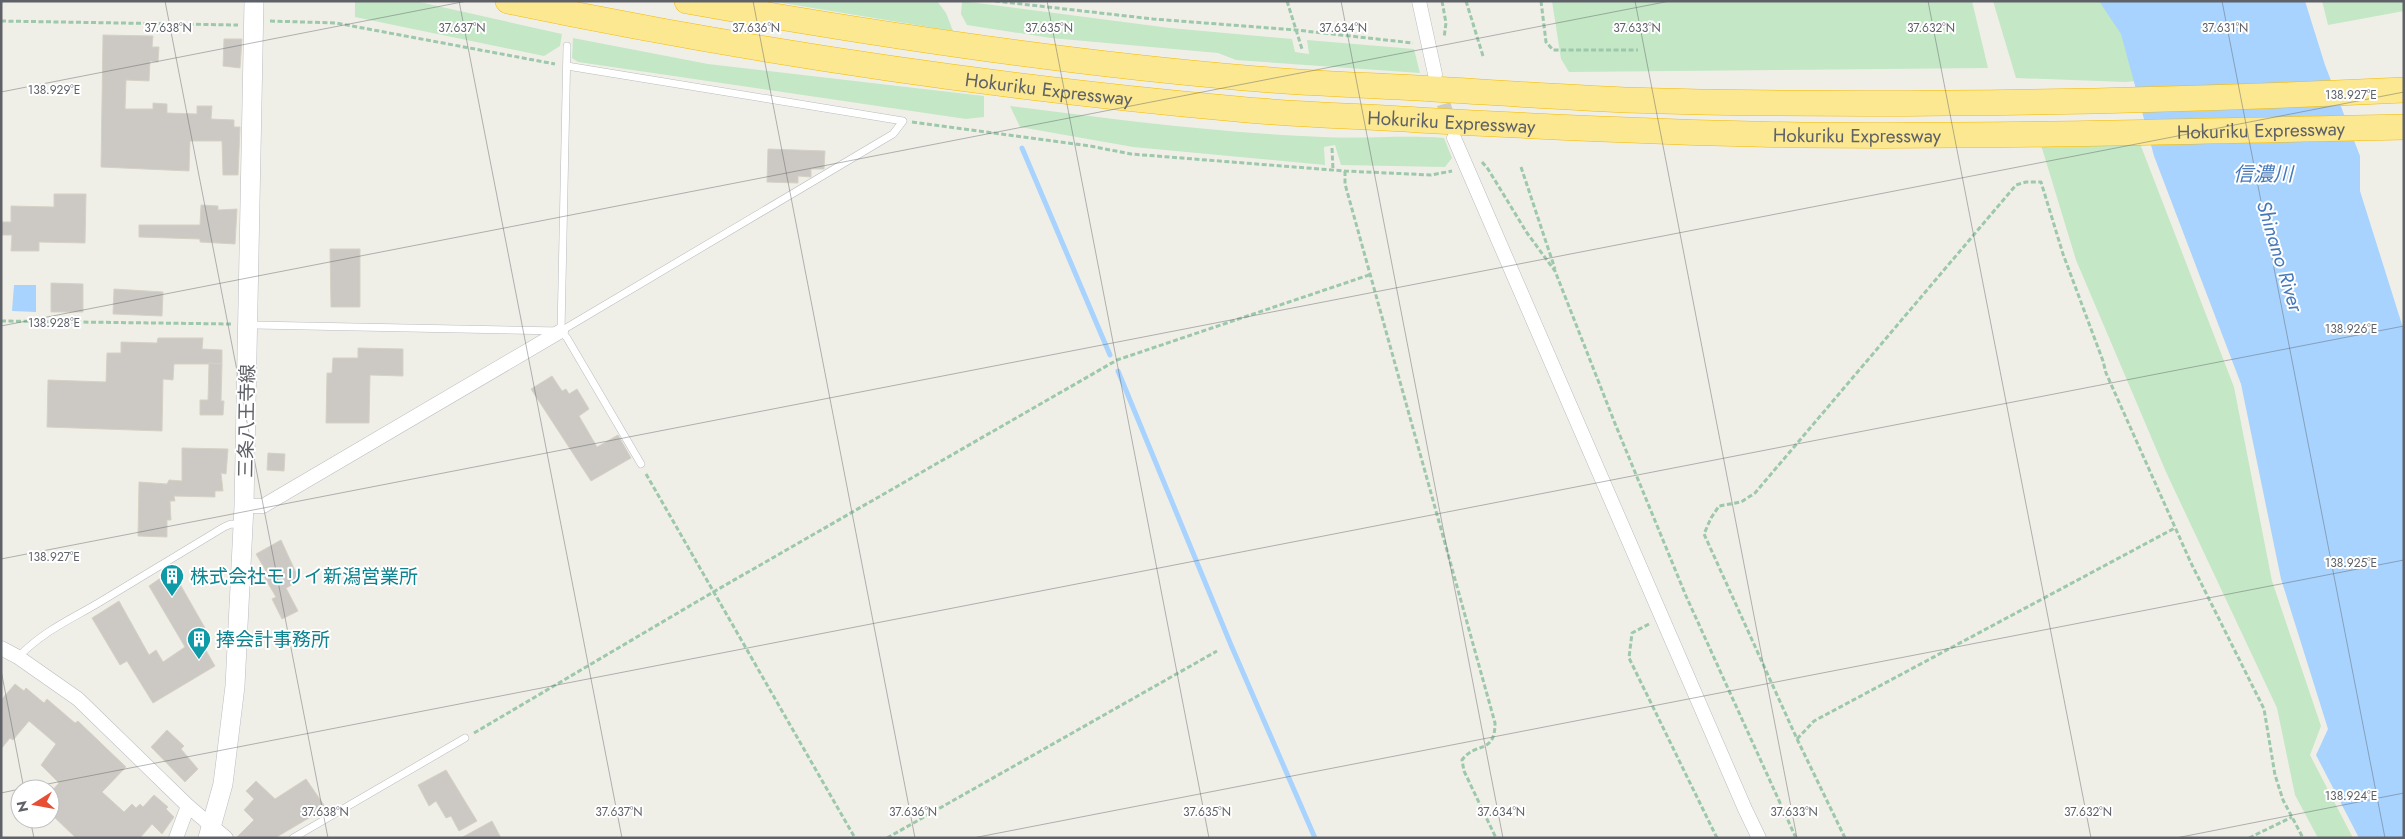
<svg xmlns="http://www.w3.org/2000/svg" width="2405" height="839" viewBox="0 0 2405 839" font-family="Jost,'Noto Sans JP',sans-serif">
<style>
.green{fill:#c4e7c6}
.water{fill:#a8d3fe}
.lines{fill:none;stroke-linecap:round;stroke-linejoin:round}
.stream{stroke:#a8d3fe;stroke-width:5}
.building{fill:#ccc9c4;stroke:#d5d1c5}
.street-tunnel{stroke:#ccccc7;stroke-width:14;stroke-dasharray:14 7;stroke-linecap:butt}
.lane-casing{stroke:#b9bbc0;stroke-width:8}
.street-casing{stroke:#b9bbc0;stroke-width:15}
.secondary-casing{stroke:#babcc2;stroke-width:20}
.highway-casing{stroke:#f4b902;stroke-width:26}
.path{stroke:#9dc8ac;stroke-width:3;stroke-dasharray:5 2.5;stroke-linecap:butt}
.lane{stroke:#fff;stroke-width:7}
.street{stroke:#fff;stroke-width:14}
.secondary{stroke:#fff;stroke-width:19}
.highway{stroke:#fce891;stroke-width:25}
.ticks{fill:none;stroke:#5e6167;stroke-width:1;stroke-opacity:0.45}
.labels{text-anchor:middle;stroke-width:4;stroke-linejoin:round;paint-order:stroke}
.street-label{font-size:19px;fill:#5e6167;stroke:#fff}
.culture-label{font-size:19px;fill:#0d838f;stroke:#fff;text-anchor:start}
.water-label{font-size:20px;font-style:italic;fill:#4678ba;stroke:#fff}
.ticks-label{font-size:12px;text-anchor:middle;fill:#5e6167;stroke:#fff;stroke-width:4;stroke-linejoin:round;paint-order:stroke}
</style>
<rect width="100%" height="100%" fill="#f0efe7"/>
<!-- green -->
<g class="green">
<path d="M355 1H415L562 34 560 46 544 56 355 17Z"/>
<path d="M770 1H937L946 13 953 31Z"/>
<path d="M962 1 1170 28 1292 39 1295 52 1309 54 1307 40 1414 49 1420 73 1236 60 1218 53 1051 38 967 25 961 14Z"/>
<path d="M1552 1H1972L1988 68 1569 72 1561 59Z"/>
<path d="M1993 1H2112L2146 80 2126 82 2016 78Z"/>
<path d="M2322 1H2404V11L2328 25Z"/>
<path d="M573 38 708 64 984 96V117L966 119 578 62 572 58Z"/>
<path d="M1010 106C1113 119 1218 133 1323 137 1363 139 1404 135 1444 138L1452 158 1445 167 1341 165 1335 145 1324 147 1325 165 1133 147 1020 127Z"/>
<path d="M2139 141 2234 387 2272 581 2321 726 2310 755 2353 838H2318L2295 795 2277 708 2166 472 2076 260 2041 145Z"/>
</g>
<!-- water -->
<g class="water">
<path d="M2099 1H2305L2325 65 2360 156V191L2404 331V838H2359L2316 755 2328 729 2281 579 2241 384 2154 156 2121 34Z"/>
<path d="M14 285H36V312L12 311Z"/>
</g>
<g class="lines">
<!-- stream -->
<g class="stream">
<path d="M1022 148 1110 355"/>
<path d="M1118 371 1231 645 1315 838"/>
</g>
</g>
<!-- building -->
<g class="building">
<path d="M103 35 153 36 152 47H159L158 62 150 61 149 81 126 80 125 109H153V103L167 104V113L197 114V106H212L211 119 234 120V127H240L238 175H223L222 141H190L189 171 101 167Z"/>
<path d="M224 39H242L240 68 223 66Z"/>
<path d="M768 149 825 151 824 169H811V177L798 176V183L767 182Z"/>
<path d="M54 194H86L85 243 39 242V251H11L12 235H1V222H11V206L54 207Z"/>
<path d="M201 205 218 206V210L237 209 235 244 200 242V239L139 237V225H200Z"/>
<path d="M330 249H360V307H331Z"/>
<path d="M51 283 83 284V312H51Z"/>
<path d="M114 289 163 292 162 316 113 314Z"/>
<path d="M158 338H203L202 349 222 350V364H174L173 380 163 379 162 431 47 427 48 380 106 382 107 353H121V342L157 343Z"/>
<path d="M358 348 403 349V376L370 375 369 423H326L327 373H332L333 358H358Z"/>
<path d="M209 363 222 364 221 401H224L223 415H200V400H208Z"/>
<path d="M552 376 562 391 566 389 569 394 577 389 589 409 579 416 597 447 618 435 631 458 591 481 531 389Z"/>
<path d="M182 448 228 449 226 474 221 473 223 491H215V497L174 496 175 501H170L171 520H167V537L138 536 139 482 167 484 169 480 182 481Z"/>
<path d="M268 453 285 454 284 471 267 470Z"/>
<path d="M281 540 298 577 295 579 297 582 286 588 298 611 282 619 272 599 276 597 262 573 266 571 256 554Z"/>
<path d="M172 570 205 628 199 632 208 644 204 647 215 666 153 703 127 661 120 665 92 618 119 601 149 655 156 650 163 662 185 647 149 586Z"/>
<path d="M15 684 24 691 26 688 44 703 47 699 75 723 78 721 126 767 102 792 124 812 132 804 136 808 140 804 143 807 154 795 168 807 166 809 174 817 162 834 152 824 140 838H76L50 813V793L59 783 41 765 56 744 29 721 13 740 10 738 1 749V700Z"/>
<path d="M167 730 184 746 181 749 198 769 185 782 151 747Z"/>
<path d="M446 770 477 821 459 831 451 816 446 818 436 801 429 806 418 785Z"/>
<path d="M306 779 326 808 275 838H236L254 820 244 810 254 799 246 791 256 781 275 799Z"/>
<path d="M492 821 501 838H461Z"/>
</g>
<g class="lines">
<!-- street-tunnel -->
<path class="street-tunnel" d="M1438 84 1450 126"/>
<!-- lane casing -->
<g class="lane-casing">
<g id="lane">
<path d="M567 46 561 331 567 338 641 464"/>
<path d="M249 325 561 331 893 134 903 121 567 66"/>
<path d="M18 657C45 630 68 621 100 602 141 577 183 552 224 527L231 524 243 525"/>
<path d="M293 838 465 738"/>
</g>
</g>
<!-- street casing -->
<g class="street-casing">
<g id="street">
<path d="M1419 1 1435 74"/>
<path d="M1454 138 1745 809 1759 838"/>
<path d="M244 506H263L561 331"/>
<path d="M1 648 18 657 78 699 188 806 226 838"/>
<path d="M176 838 188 806"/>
</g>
</g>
<!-- secondary casing -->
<g class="secondary-casing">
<path id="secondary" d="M208 838 223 784 235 686 244 506 254 1"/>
</g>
<!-- highway casing -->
<g class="highway-casing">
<g id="highway">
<path id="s1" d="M508 1C748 51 992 87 1237 109 1297 115 1358 116 1418 120 1546 127 1673 133 1801 135 2002 137 2203 131 2404 127"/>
<path d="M687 1C872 34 1057 62 1245 78 1302 83 1360 85 1417 88 1486 92 1556 97 1625 100 1884 108 2145 102 2404 90"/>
</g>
</g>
<!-- path -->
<g class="path">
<path d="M995 1 1153 19 1296 30 1413 43"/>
<path d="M1287 1 1302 49"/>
<path d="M1442 1 1446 23 1444 38"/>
<path d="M1466 1 1483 56"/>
<path d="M1541 1 1546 42 1553 50H1638"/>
<path d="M1 21 238 25"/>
<path d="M270 21 336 23 555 64"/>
<path d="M912 122 1090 146 1131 154 1345 171 1431 175 1452 171"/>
<path d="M1332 148 1333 170"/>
<path d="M1482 162 1488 169 1527 233 1555 271 1616 426 1686 596 1796 838"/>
<path d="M1521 167 1555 269"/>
<path d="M1345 171V184L1495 723C1495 755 1476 741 1462 760L1464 771 1496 838"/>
<path d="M1 321 231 324"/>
<path d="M646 474 855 838"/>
<path d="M1649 624 1632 633 1629 658 1717 838"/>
<path d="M474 733 715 591 1117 360 1369 275"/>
<path d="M1797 739 1814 721 2175 528"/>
<path d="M887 838 1217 651"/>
<path d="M1845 838 1797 739 1704 534 1711 518 1719 506 1741 502 1755 493 2016 185 2026 182H2041L2063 254 2103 361 2106 373 2191 563 2264 709 2275 775 2283 800 2303 838"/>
<path d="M2249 838 2292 817"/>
</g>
<!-- lane -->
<use href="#lane" class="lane"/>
<!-- street -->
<use href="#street" class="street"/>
<!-- secondary -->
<use href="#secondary" class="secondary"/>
<!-- highway -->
<use href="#highway" class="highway"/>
</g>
<!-- ticks -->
<path class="ticks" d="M165 1 328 838M459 1 622 838M753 1 915 838M1047 1 1209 838M1341 1 1503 838M1635 1 1797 838M1928 1 2091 838M2222 1 2385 838M1 92 467 1M1 326 1670 1M1 559 2404 92M1 670 24 789M22 789 2404 326M1 793 20 789M30 819 34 838M973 838 2404 560M2176 838 2404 793"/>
<!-- icons -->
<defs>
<g id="building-pin" transform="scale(1.25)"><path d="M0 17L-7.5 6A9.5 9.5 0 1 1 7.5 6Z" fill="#0f9aa8" stroke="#fff"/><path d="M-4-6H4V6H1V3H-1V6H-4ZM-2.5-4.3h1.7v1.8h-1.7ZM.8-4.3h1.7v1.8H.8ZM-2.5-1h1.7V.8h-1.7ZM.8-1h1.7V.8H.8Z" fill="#fff"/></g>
</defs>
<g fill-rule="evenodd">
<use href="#building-pin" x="172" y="576"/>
<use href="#building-pin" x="199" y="639"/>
</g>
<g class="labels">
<!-- street labels -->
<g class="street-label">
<text dy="7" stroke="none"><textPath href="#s1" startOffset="548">Hokuriku Expressway</textPath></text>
<text dy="7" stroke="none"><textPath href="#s1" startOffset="952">Hokuriku Expressway</textPath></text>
<text dy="7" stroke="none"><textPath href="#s1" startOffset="1762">Hokuriku Expressway</textPath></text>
<text dy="7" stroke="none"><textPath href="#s1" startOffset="1358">Hokuriku Expressway</textPath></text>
<text transform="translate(246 421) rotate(-89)" y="7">三条八王寺線</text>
</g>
<!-- culture labels -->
<g class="culture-label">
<text x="190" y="583">株式会社モリイ新潟営業所</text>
<text x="216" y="646">捧会計事務所</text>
</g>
<!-- water labels -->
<g class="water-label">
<text x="2263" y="181">信濃川</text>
<text transform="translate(2280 256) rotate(73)" y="7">Shinano River</text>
</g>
</g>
<g class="ticks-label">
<text x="168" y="32">37.638°N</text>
<text x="462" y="32">37.637°N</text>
<text x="756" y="32">37.636°N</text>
<text x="1049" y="32">37.635°N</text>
<text x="1343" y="32">37.634°N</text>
<text x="1637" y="32">37.633°N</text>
<text x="1931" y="32">37.632°N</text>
<text x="2225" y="32">37.631°N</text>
<text x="54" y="94">138.929°E</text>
<text x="2351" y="99">138.927°E</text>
<text x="54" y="327">138.928°E</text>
<text x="2351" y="333">138.926°E</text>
<text x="54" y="561">138.927°E</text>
<text x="2351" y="567">138.925°E</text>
<text x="2351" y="800">138.924°E</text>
<text x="325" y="816">37.638°N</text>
<text x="619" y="816">37.637°N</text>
<text x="913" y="816">37.636°N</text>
<text x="1207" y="816">37.635°N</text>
<text x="1501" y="816">37.634°N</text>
<text x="1794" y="816">37.633°N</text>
<text x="2088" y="816">37.632°N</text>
</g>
<!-- border -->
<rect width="2405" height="839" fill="none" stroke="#5e6167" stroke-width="5"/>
<!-- north arrow -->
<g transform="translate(35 804) rotate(259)"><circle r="24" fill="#ffffff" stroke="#bfc0c2"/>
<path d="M0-4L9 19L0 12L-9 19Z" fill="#e84e34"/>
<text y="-8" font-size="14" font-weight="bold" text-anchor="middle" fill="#5e6167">N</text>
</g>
</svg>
